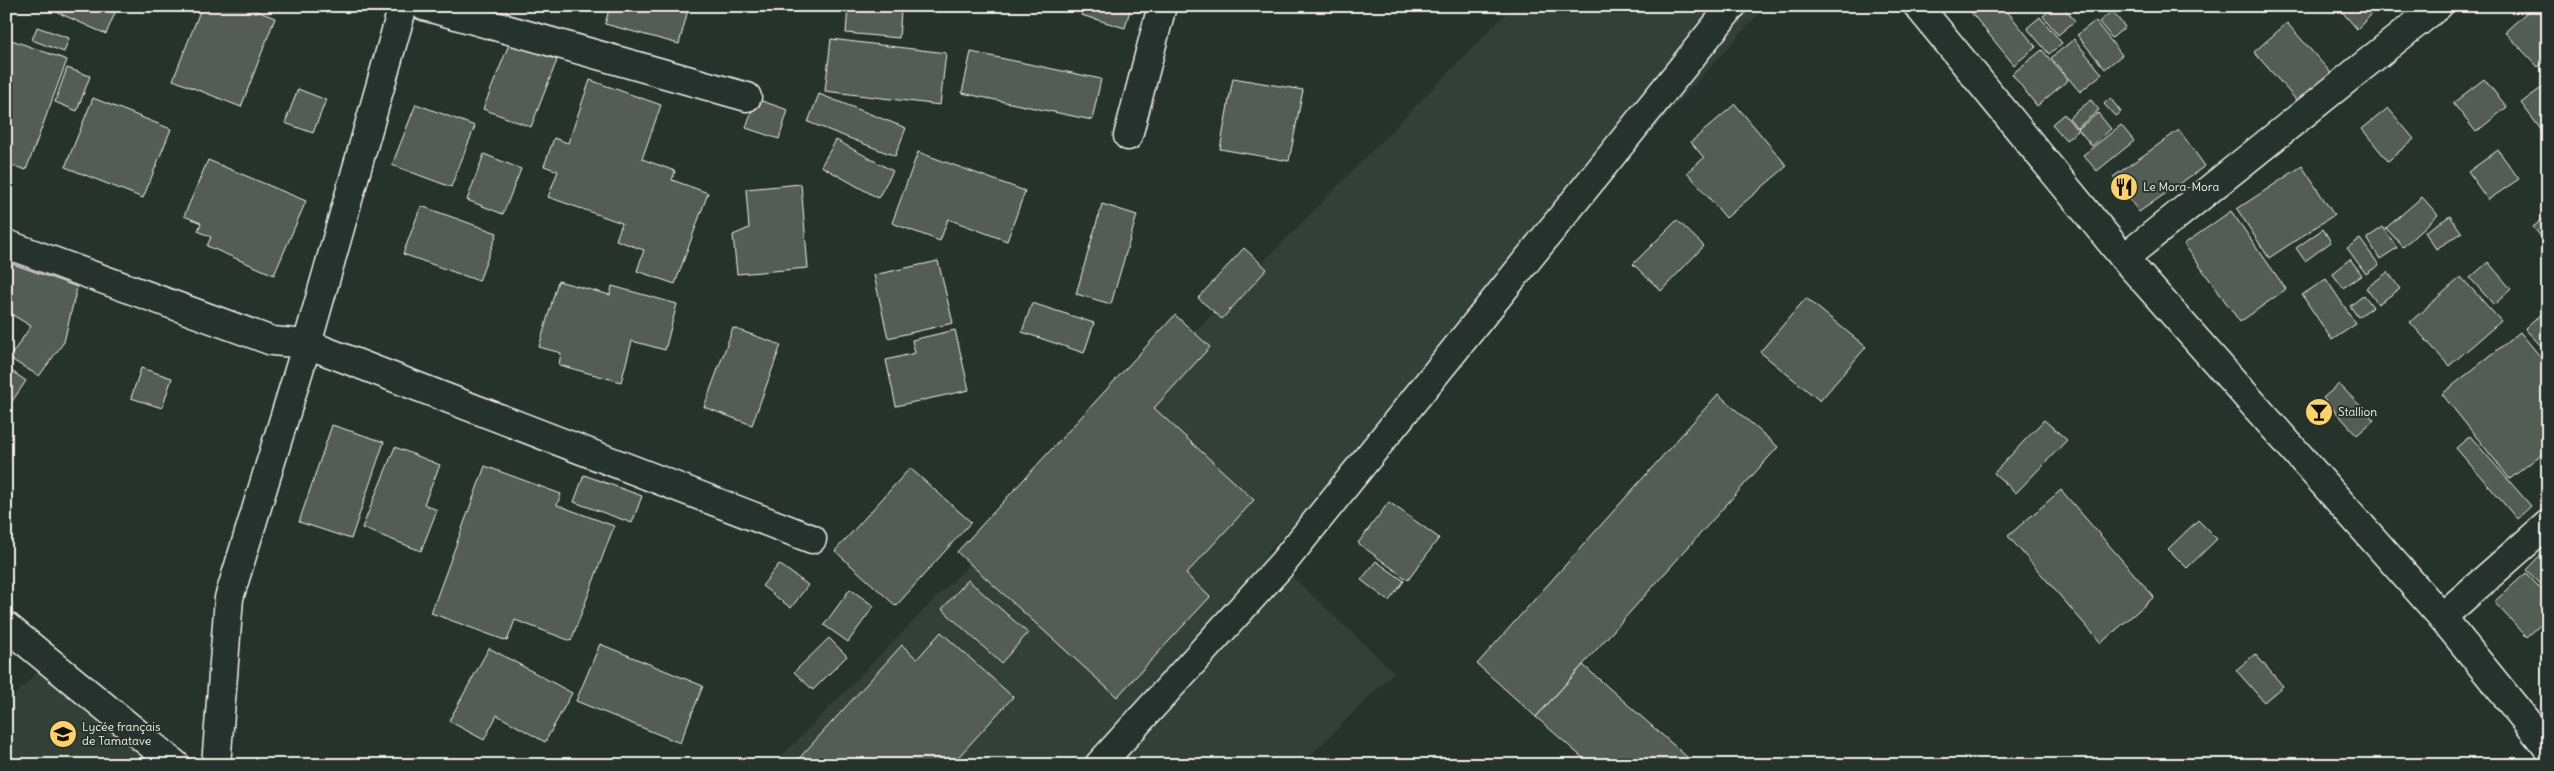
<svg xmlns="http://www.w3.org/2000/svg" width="2554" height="771" viewBox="0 0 2554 771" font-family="Delius,sans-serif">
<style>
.built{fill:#333f39}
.building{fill:#525c55;stroke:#f4f1e8}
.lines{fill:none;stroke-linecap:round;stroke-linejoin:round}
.minor-casing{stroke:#f4f1e8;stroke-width:31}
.major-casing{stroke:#f4f1e8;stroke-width:31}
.minor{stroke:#26332d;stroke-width:28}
.major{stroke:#26332d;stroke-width:28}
.labels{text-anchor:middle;stroke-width:4;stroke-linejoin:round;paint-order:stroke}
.poi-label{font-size:12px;fill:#f4f1e8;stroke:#26332d;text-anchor:start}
</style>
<rect width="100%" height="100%" fill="#26332d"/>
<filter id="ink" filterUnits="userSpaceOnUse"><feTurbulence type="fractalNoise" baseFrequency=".02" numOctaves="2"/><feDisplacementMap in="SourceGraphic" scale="10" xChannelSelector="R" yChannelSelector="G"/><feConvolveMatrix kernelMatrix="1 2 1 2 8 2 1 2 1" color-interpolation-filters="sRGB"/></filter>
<g filter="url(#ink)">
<!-- built -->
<g class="built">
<path d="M1513 6 1765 7 1267 553 1394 672 1301 765H773Z"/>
<path d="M40 669 158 765H6V704Z"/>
</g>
<!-- building -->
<g class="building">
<path d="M43 6H113L117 8 106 34Z"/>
<path d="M202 6H244L275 18 241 107 173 80Z"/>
<path d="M610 6H689L679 44 605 24Z"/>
<path d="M1083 6H1131L1125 28 1081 15Z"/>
<path d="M1966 6H2003L2036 47 2014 65Z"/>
<path d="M2055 6H2063L2075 21 2058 35 2043 16Z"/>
<path d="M2337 6H2363L2371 15 2357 29Z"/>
<path d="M2521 6H2548V58L2538 67 2505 32 2527 12Z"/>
<path d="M848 7 901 11 899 38 846 33Z"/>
<path d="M2112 11 2125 27 2112 38 2099 22Z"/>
<path d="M2040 17 2062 43 2049 54 2027 28Z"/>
<path d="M2095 21 2122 55 2105 69 2077 35Z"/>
<path d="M2287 23 2331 73 2298 102 2254 52Z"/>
<path d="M37 27 69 38 64 52 32 40Z"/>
<path d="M6 38 67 60 26 170 6 163V102L11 88 6 86Z"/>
<path d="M831 39 946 53 940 105 825 91Z"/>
<path d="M2074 39 2102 74 2080 92 2051 58Z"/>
<path d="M510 42 557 60 531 127 483 109Z"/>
<path d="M2042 50 2068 80 2037 106 2012 74Z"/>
<path d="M971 52 1101 79 1092 120 962 93Z"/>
<path d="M67 68 90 76 77 111 55 102Z"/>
<path d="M1233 78 1303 90 1289 161 1220 149Z"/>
<path d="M2484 79 2507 107 2476 132 2453 103Z"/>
<path d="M590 80 661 105 642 159 675 171 672 180 708 193 675 284 637 271 644 250 616 240 622 223 548 197 558 171 544 166 554 138 568 143Z"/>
<path d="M2548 83V133L2545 135 2521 103Z"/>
<path d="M298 89 326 100 313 133 285 123Z"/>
<path d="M819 94 906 128 895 156 808 122Z"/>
<path d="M93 98 171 129 143 198 65 167Z"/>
<path d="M2110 98 2121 112 2115 116 2104 104Z"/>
<path d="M756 99 788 110 779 139 746 128Z"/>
<path d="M2091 100 2099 110 2077 128 2069 118Z"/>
<path d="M416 104 475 126 451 187 392 165Z"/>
<path d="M1735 104 1787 166 1726 218 1687 172 1704 158 1691 142Z"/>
<path d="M2388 108 2414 139 2388 161 2362 129Z"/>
<path d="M2098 113 2111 129 2092 146 2078 129Z"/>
<path d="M2064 114 2078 131 2066 140 2052 124Z"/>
<path d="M2121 125 2134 141 2097 171 2083 155Z"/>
<path d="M2179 130 2205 166 2139 212 2113 177Z"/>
<path d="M836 140 893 171 878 198 821 166Z"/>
<path d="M2498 150 2519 179 2488 200 2468 172Z"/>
<path d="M918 152 1025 191 1007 241 948 219 940 241 892 223Z"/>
<path d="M484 154 521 169 503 214 467 200Z"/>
<path d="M208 160 306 201 274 275 207 246 211 237 198 231 201 223 184 216Z"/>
<path d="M2302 166 2334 215 2269 258 2237 209Z"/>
<path d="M801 184 808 268 737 274 733 235 749 228 746 189Z"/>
<path d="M2422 197 2438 215 2403 247 2386 228Z"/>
<path d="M1102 204 1137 215 1111 304 1076 294Z"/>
<path d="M421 206 497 233 479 281 403 254Z"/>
<path d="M2231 211 2286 289 2240 322 2184 244Z"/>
<path d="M2548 215V245L2533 227Z"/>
<path d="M2450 216 2462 233 2436 249 2425 232Z"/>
<path d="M1677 220 1704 246 1661 291 1633 264Z"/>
<path d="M2383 227 2397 248 2380 259 2367 238Z"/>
<path d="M2323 229 2331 242 2305 261 2296 248Z"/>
<path d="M2360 239 2379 265 2366 274 2347 248Z"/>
<path d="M1244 248 1267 269 1222 319 1198 298Z"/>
<path d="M2350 259 2362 275 2343 288 2332 273Z"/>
<path d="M938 261 953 323 888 338 874 275Z"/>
<path d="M2488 262 2511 289 2494 305 2470 278Z"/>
<path d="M13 264 77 287 64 342 39 376 9 358 31 326 6 311V278Z"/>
<path d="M2388 272 2400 289 2378 304 2366 288Z"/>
<path d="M2461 277 2501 321 2449 366 2410 322Z"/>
<path d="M2326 279 2356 324 2332 340 2302 295Z"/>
<path d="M558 281 610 295 612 286 677 304 665 350 632 341 621 382 559 365 561 353 539 347Z"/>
<path d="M2364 295 2373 307 2358 317 2350 306Z"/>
<path d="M1806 298 1866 347 1820 401 1760 352Z"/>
<path d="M1032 303 1094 323 1084 353 1022 332Z"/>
<path d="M2544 312 2548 316V341L2542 347 2525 329Z"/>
<path d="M1175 315 1210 347 1154 408 1254 500 1186 574 1210 597 1117 697 957 552Z"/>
<path d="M733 328 781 345 752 425 704 407Z"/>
<path d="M955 330 969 390 896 406 886 360 915 353 912 340Z"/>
<path d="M2520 332 2548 366V449L2510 479 2442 394Z"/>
<path d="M6 367 26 381 6 410Z"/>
<path d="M141 368 172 378 162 408 131 398Z"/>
<path d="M2339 384 2374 420 2357 435 2323 398Z"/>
<path d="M1718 394 1778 447 1536 717 1477 664Z"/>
<path d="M2044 420 2067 440 2016 493 1994 473Z"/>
<path d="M332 425 384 442 351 539 299 522Z"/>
<path d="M2470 436 2531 506 2517 519 2456 448Z"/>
<path d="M395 447 440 465 424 504 437 510 421 551 362 528Z"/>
<path d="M485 466 561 494 557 505 614 526 571 641 515 620 507 641 431 613Z"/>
<path d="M910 468 971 522 896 606 835 551Z"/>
<path d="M584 475 642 496 632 523 574 502Z"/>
<path d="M2061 490 2154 597 2101 643 2008 536Z"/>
<path d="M1389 502 1439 538 1408 580 1358 543Z"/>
<path d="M2198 520 2217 539 2187 568 2168 549Z"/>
<path d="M2548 547V591L2526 570Z"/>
<path d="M1376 561 1404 581 1389 601 1361 580Z"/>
<path d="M779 564 808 585 791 608 762 586Z"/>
<path d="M2526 573 2548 597V618L2527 637 2494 602Z"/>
<path d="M968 580 1028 633 1001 663 942 609Z"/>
<path d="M850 589 874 606 848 642 824 625Z"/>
<path d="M941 632 1013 697 951 765H793L902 645 917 659Z"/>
<path d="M829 638 847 656 813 690 794 672Z"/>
<path d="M600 644 703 686 680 743 576 701Z"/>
<path d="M489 648 572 693 545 742 497 715 484 740 449 721Z"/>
<path d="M2255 654 2283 686 2264 702 2236 670Z"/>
<path d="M1583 665 1696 765H1591L1536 717Z"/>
</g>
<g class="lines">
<!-- minor casing -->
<g class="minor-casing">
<g id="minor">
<path d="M424 6 747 97"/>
<path d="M1128 136 1162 6"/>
<path d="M6 244 272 341 307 344 812 539"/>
<path d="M2124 258 2438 6"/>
<path d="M2442 617 2548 524"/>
<path d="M6 626 176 765"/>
<path d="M216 765 229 598 307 344 403 6"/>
<path d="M1099 765 1282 564 1732 6"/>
</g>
</g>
<!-- major casing -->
<g class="major-casing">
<path id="major" d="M1918 6 2124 258 2442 617 2548 748"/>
</g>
<!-- minor -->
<use href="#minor" class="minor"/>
<!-- major -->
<use href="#major" class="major"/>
</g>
</g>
<!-- icons -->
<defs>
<g id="restaurant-disc" transform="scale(1.4375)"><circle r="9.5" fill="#ffd166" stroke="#26332d"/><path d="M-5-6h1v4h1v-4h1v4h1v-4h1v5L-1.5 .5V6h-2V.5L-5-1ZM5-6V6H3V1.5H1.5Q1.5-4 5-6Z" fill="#111"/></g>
<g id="bar-disc" transform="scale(1.4375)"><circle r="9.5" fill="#ffd166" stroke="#26332d"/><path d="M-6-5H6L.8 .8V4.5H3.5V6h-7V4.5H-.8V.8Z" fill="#111"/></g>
<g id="school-disc" transform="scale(1.4375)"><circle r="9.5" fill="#ffd166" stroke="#26332d"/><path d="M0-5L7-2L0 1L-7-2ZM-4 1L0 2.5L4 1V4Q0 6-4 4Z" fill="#111"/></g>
</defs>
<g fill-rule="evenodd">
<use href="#restaurant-disc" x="2124" y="187"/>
<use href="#bar-disc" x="2319" y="412"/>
<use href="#school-disc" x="63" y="734"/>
</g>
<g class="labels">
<!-- poi labels -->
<g class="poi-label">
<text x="2143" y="191">Le Mora-Mora</text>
<text x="2338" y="416">Stallion</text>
<text x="82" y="731">Lycée français<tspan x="82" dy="14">de Tamatave</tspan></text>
</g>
</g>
<!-- margin -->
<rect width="2554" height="771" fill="none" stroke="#26332d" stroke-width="25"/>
<rect x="12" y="12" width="2529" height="746" fill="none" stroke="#f4f1e8" stroke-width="2" filter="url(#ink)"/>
</svg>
